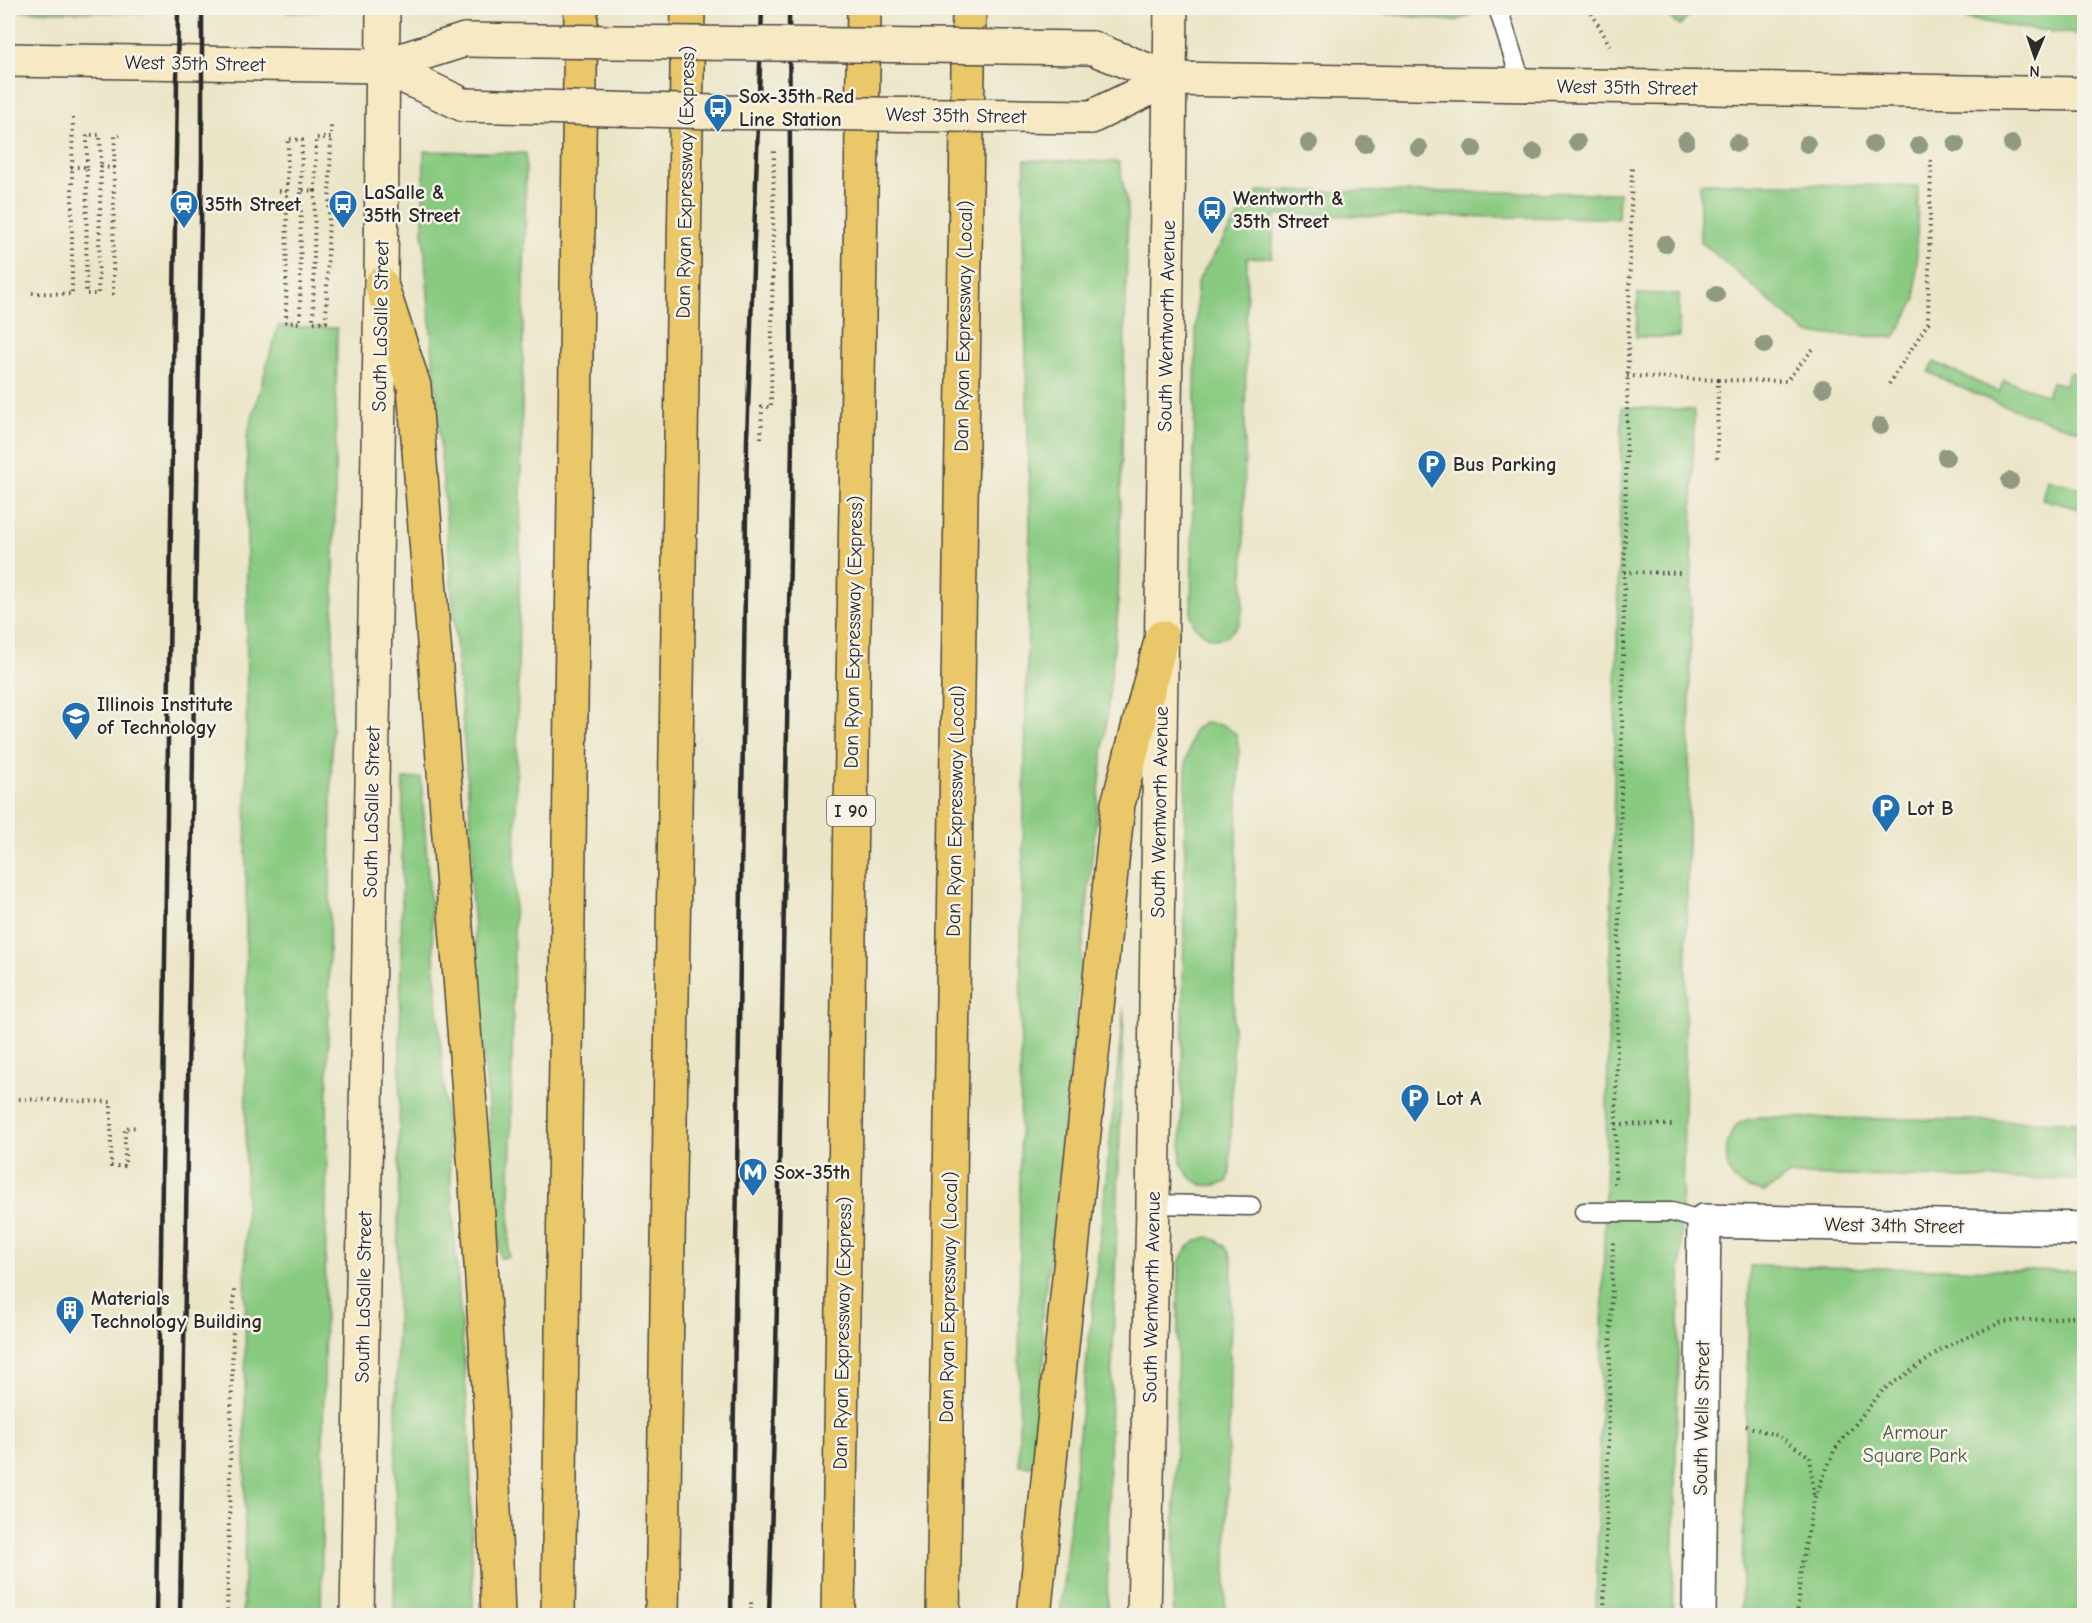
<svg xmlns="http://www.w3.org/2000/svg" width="2092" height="1623" viewBox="0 0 2092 1623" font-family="'Comic Neue',sans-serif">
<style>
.green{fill:#89ca81;stroke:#5a7a56;stroke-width:1.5}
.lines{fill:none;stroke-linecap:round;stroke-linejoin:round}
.lane-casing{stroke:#484743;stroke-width:21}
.street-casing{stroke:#484743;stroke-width:36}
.secondary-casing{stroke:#484743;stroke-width:36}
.highway-casing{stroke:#484743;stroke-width:36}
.path{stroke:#484743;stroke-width:4;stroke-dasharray:1.5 4.5;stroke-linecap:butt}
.lane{stroke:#fff;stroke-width:18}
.street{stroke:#fff;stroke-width:33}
.secondary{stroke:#f7e9c3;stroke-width:33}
.highway{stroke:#eac769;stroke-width:33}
.rail{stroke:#2b2b2b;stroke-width:4.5}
.secondary-bridge-casing{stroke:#484743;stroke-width:36;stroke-linecap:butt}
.secondary-bridge{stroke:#f7e9c3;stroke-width:33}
.tree{fill:#919980}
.labels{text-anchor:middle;stroke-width:5;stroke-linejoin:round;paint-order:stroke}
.shield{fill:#f7f3e8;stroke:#686764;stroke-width:1.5}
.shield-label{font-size:18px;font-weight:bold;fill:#2b2b2b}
.street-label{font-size:20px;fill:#2b2b2b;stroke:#f7f3e8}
.poi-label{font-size:20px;font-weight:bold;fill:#2b2b2b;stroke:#f7f3e8;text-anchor:start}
.park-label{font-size:20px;fill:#475b45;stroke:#f7f3e8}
</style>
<rect width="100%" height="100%" fill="#f7f3e8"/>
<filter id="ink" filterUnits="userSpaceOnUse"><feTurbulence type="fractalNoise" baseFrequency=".0167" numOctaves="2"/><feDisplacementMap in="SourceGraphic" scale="12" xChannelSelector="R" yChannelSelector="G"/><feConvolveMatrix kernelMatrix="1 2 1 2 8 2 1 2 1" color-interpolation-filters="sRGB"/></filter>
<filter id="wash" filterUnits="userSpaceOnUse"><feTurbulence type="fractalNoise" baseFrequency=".008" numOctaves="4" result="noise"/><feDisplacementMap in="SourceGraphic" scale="24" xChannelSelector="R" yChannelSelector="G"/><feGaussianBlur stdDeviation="1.35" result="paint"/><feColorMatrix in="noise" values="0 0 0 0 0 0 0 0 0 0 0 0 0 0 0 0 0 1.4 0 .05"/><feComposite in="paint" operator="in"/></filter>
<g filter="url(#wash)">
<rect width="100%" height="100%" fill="#ebe5c8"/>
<!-- green -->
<g class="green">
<path d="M20 8H145V13L20 11Z"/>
<path d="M286 8H329L316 12H286Z"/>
<path d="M1025 8H1122C1109 15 1043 10 1025 9Z"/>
<path d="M1334 8H1473V14L1455 21Z"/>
<path d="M1658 8H1695L1680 26Z"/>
<path d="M1901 8H2084V35L2022 28Z"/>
<path d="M424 151 526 153 509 1257 500 1258 469 866 474 864 423 233Z"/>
<path d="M1025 160 1119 162 1128 209 1118 610 1052 1241 1041 1325 1045 1349 1033 1466 1019 1465 1021 938 1030 525 1023 229Z"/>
<path d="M1700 183 1918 186 1916 299 1895 337 1808 334 1700 241Z"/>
<path d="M1258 191 1619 193 1618 218 1275 215 1272 257 1247 258 1243 608 1239 624 1226 637 1216 639 1207 636 1195 627 1191 615 1197 282 1233 224Z"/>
<path d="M1638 294H1679V337H1636Z"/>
<path d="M278 326 337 328 321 1616 243 1615 245 1531 247 436Z"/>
<path d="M1934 362 1999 392 2004 380 2047 395 2052 382 2064 385 2069 372 2084 377V432C2029 416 1981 399 1929 372Z"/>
<path d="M1622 407 1694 410 1684 1116 1672 1615 1596 1616Z"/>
<path d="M2047 479 2084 489V510L2042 499Z"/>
<path d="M1205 723 1223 725 1236 734 1239 750 1230 1174 1227 1182C1203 1190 1193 1185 1181 1163L1186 761 1194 729Z"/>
<path d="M421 778 470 1445 473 1615H394L403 779Z"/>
<path d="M1124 1008 1109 1460 1107 1615H1060Z"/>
<path d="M1759 1117 2084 1122V1180L1790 1175 1764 1192C1754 1190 1741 1187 1734 1179 1722 1165 1725 1138 1737 1125 1742 1120 1753 1119 1759 1117Z"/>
<path d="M1208 1237C1222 1241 1227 1246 1232 1260L1225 1615H1173L1179 1263C1185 1248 1192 1241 1208 1237Z"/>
<path d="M1750 1266 2084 1271V1615H1741Z"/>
</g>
</g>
<g filter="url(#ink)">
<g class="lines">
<!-- lane casing -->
<g class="lane-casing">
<g id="lane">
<path d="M1498 8 1522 85"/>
<path d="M1153 1204 1251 1206"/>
<path d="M1584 1212H1672L1704 1221"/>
</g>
</g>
<!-- street casing -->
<g class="street-casing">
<path id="street" d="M1699 1616 1704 1221 2084 1229"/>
</g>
<!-- secondary casing -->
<g class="secondary-casing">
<g id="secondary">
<path d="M1092 48 1170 79 2084 94"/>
<path d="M8 60 382 66 465 40"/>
<path d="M382 66 464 105"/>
<path d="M1091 117 1170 79"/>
<path d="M357 1616 381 284 383 8"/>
<path d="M1144 1616 1153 1204 1171 8"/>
</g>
</g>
<!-- highway casing -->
<g class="highway-casing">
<g id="highway">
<path d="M381 284 414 386 475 1170 490 1404 498 1616"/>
<path d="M558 1616 581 8"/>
<path d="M662 1616 688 8"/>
<path d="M838 1616 864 8"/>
<path d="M943 1616 969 8"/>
<path d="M1034 1616 1118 804 1162 637"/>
</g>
</g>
<!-- path -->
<g class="path">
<path d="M1589 8 1610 46"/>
<path d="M73 118 72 167H87L86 294H98L101 167 114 168 113 294H117"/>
<path d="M87 167V135H100L101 167"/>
<path d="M114 168 115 136 120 135"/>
<path d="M279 191H287L286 322 300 323 301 190 315 191 313 322H326L331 138"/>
<path d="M287 191 288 139 302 140 301 190"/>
<path d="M315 191 316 138H331V124"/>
<path d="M32 293 72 294V167"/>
<path d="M1627 376 1718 380 1717 462"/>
<path d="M1718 380 1786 381 1814 348"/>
<path d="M1889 384 1928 323 1931 160"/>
<path d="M761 438 762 407H771L774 148"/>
<path d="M1624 572 1682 573"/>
<path d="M19 1099 111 1102V1166H125V1128L138 1127"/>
<path d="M1616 1124 1673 1125"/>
<path d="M1615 1184 1627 407 1632 165"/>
<path d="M1746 1426 1779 1436 1810 1457 1814 1498"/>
<path d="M8 1468 12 1469"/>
<path d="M227 1616 234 1286"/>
<path d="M751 1616V1601"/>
<path d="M1604 1616 1613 1239"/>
<path d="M1797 1616 1801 1568 1814 1499 1835 1449 1883 1390 1949 1345 2002 1322 2084 1316"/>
</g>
<!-- lane -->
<use href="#lane" class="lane"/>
<!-- street -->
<use href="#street" class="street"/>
<!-- secondary -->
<use href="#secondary" class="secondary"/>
<!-- highway -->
<use href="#highway" class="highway"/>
<!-- rail -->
<g class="rail">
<path d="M156 1616 178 8"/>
<path d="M180 1616 202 157V8"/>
<path d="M731 1616 747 440 762 8"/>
<path d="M769 1616 776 1355 792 441 789 8"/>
</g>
<!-- secondary-bridge casing -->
<g class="secondary-bridge-casing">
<g id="secondary-bridge">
<path d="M465 40 1092 48"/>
<path d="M464 105 715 112 1091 117"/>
</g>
</g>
<!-- secondary-bridge -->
<use href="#secondary-bridge" class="secondary-bridge"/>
</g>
<!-- trees -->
<g class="tree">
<circle cx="1686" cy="141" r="9"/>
<circle cx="1577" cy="142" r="9"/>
<circle cx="1309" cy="143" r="9"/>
<circle cx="1737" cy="143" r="9"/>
<circle cx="1365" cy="144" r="9"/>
<circle cx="1807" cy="144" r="9"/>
<circle cx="1873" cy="144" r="9"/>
<circle cx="1956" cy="144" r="9"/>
<circle cx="2012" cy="144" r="9"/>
<circle cx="1919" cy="145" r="9"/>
<circle cx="1419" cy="148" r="9"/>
<circle cx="1473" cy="149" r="9"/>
<circle cx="1534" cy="152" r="9"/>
<circle cx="1665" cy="244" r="9"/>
<circle cx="1716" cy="295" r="9"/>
<circle cx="1764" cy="345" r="9"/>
<circle cx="1823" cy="388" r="9"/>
<circle cx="1880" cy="426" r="9"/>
<circle cx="1946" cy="457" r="9"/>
<circle cx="2010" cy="481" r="9"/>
</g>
</g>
<!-- icons -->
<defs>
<g id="bus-pin" transform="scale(1.5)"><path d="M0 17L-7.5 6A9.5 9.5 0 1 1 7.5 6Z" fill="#1f6fb2" stroke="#f7f3e8"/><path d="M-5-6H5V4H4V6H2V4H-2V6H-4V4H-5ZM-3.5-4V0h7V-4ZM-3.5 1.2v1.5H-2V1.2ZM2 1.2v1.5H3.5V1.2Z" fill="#fff"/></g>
<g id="station-pin" transform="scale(1.5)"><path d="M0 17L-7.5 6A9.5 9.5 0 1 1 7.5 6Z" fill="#1f6fb2" stroke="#f7f3e8"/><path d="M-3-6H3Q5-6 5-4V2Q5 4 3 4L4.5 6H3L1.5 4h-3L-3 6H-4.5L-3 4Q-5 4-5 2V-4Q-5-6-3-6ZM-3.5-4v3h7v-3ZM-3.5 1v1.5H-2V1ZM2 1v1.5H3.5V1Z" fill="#fff"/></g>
<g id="parking-pin" transform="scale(1.5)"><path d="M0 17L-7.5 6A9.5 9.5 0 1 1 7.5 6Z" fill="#1f6fb2" stroke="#f7f3e8"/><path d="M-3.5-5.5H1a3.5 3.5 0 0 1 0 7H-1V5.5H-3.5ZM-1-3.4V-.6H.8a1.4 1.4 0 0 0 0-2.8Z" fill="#fff"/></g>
<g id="university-pin" transform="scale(1.5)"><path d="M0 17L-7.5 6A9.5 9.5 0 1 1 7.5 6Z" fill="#1f6fb2" stroke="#f7f3e8"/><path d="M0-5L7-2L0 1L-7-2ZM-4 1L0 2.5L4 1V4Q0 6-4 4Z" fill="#fff"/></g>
<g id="metro-pin" transform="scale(1.5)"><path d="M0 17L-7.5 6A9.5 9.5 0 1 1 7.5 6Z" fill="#1f6fb2" stroke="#f7f3e8"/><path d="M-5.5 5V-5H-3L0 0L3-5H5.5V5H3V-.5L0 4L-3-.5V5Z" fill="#fff"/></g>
<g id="building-pin" transform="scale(1.5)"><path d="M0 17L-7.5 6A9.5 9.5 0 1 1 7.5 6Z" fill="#1f6fb2" stroke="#f7f3e8"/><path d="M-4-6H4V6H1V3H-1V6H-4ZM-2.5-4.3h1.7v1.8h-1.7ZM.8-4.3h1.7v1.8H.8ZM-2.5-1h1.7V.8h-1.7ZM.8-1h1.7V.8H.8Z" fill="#fff"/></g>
</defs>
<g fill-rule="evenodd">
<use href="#bus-pin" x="718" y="108"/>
<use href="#station-pin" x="184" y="204"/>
<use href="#bus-pin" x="343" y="204"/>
<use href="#bus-pin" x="1212" y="210"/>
<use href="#parking-pin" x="1432" y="464"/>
<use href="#university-pin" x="76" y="716"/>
<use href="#parking-pin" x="1886" y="808"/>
<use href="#parking-pin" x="1415" y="1098"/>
<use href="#metro-pin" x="753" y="1172"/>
<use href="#building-pin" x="70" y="1310"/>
</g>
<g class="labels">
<!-- shield labels -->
<rect class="shield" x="827" y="796" width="48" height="30" rx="4.5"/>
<g class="shield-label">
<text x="851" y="817">I 90</text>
</g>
<!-- street labels -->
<g class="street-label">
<text transform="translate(195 63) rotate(1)" y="7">West 35th Street</text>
<text transform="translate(1627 87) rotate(1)" y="7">West 35th Street</text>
<text transform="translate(956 115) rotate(1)" y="7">West 35th Street</text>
<text transform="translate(685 182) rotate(-89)" y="7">Dan Ryan Expressway (Express)</text>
<text transform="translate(380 326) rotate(-89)" y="7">South LaSalle Street</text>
<text transform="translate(963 326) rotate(-89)" y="7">Dan Ryan Expressway (Local)</text>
<text transform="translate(1166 326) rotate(-89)" y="7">South Wentworth Avenue</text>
<text transform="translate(853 632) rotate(-89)" y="7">Dan Ryan Expressway (Express)</text>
<text transform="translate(955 811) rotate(-89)" y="7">Dan Ryan Expressway (Local)</text>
<text transform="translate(371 812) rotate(-89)" y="7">South LaSalle Street</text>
<text transform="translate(1159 812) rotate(-89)" y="7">South Wentworth Avenue</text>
<text transform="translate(1894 1225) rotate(1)" y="7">West 34th Street</text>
<text transform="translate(363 1297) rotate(-89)" y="7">South LaSalle Street</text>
<text transform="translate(948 1297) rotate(-89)" y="7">Dan Ryan Expressway (Local)</text>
<text transform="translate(1151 1297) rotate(-89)" y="7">South Wentworth Avenue</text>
<text transform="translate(842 1333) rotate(-89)" y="7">Dan Ryan Expressway (Express)</text>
<text transform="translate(1701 1418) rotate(-89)" y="7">South Wells Street</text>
</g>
<!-- poi labels -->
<g class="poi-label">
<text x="739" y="103">Sox-35th Red<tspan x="739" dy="23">Line Station</tspan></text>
<text x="364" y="199">LaSalle &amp;<tspan x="364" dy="23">35th Street</tspan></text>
<text x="1233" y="205">Wentworth &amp;<tspan x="1233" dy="23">35th Street</tspan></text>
<text x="205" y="211">35th Street</text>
<text x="1453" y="471">Bus Parking</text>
<text x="97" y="711">Illinois Institute<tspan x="97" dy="23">of Technology</tspan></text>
<text x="1907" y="815">Lot B</text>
<text x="1436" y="1105">Lot A</text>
<text x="774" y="1179">Sox-35th</text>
<text x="91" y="1305">Materials<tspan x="91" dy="23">Technology Building</tspan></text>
</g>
<!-- park labels -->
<g class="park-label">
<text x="1915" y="1439">Armour<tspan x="1915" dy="23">Square Park</tspan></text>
</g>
</g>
<!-- margin -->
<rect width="2092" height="1623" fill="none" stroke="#f7f3e8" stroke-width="30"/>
<!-- north arrow -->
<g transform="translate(2035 57) rotate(182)" stroke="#f7f3e8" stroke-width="4.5" paint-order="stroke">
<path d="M0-4.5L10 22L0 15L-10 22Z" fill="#2b2b2b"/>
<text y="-9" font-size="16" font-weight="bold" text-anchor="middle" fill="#2b2b2b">N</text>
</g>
</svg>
